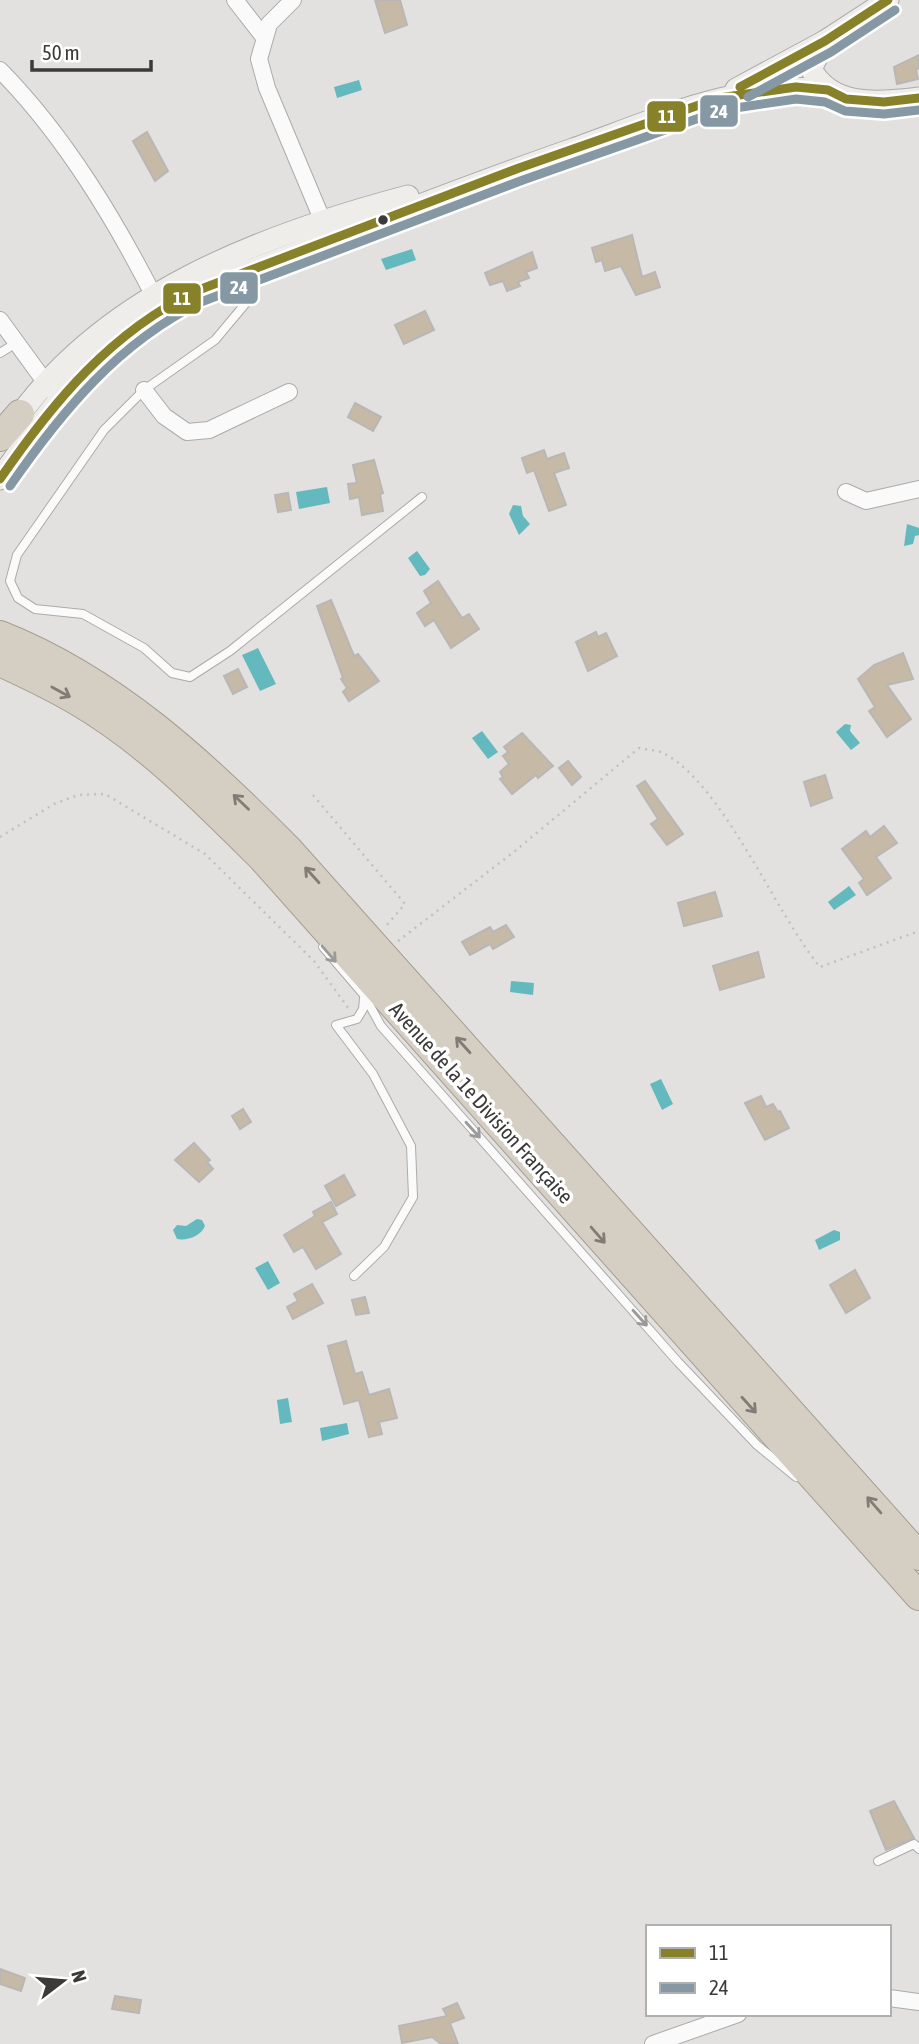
<svg xmlns="http://www.w3.org/2000/svg" width="919" height="2044" viewBox="0 0 919 2044" font-family="'Asap Condensed',sans-serif">
<style>
.water{fill:#63b9bd}
.building{fill:#c6baa7;stroke:#b8b7b5;stroke-width:2}
.lines{fill:none;stroke-linecap:round;stroke-linejoin:round}
.lane-casing{stroke:#acabaa;stroke-width:10}
.street-casing{stroke:#acabaa;stroke-width:18}
.secondary-casing{stroke:#acabaa;stroke-width:23}
.highway-casing{stroke:#a59d91;stroke-width:30}
.path{stroke:#c2c1c0;stroke-width:2.5;stroke-dasharray:2 5;stroke-linecap:butt}
.lane{stroke:#fbfafa;stroke-width:8}
.street{stroke:#fbfafa;stroke-width:16}
.secondary{stroke:#efedea;stroke-width:21}
.highway{stroke:#d5cec3;stroke-width:28}
.bus-1-casing{stroke:#fff;stroke-width:14}
.bus-2-casing{stroke:#fff;stroke-width:14}
.bus-1{stroke:#87812a;stroke-width:9}
.bus-2{stroke:#8698a3;stroke-width:9}
.oneway{stroke:#807d77}
.oneway2{stroke:#9b9a9a}
.bus-dot{fill:#3b3a39;stroke:#fff;stroke-width:2.5}
.labels{text-anchor:middle;stroke-width:7;stroke-linejoin:round;paint-order:stroke}
.street-label{font-size:21px;fill:#3b3a39;stroke:#fff}
.line-badge{stroke:#fff;stroke-width:2.5}
.badge-label{font-size:19px;text-anchor:middle;font-weight:bold;fill:#fff}
</style>
<rect width="100%" height="100%" fill="#e3e1df"/>
<!-- water -->
<g class="water">
<path d="M359 80 362 90 337 98 334 87Z"/>
<path d="M412 249 416 260 386 270 381 259Z"/>
<path d="M327 487 330 503 299 509 296 492Z"/>
<path d="M513 505 521 506 523 516 530 524 519 535 509 514Z"/>
<path d="M907 524 919 528V535L915 536 913 544 904 546Z"/>
<path d="M417 551 430 569 425 575 420 576 408 558Z"/>
<path d="M258 648 276 684 260 691 242 655Z"/>
<path d="M845 724 851 725 850 731 860 743 851 750 836 732Z"/>
<path d="M482 731 498 752 488 759 472 738Z"/>
<path d="M849 886 856 895 834 910 828 902Z"/>
<path d="M511 981 534 983 533 995 510 992Z"/>
<path d="M661 1079 673 1104 662 1110 650 1084Z"/>
<path d="M197 1219 202 1220 205 1226C201 1236 187 1241 177 1239L173 1230 177 1225 186 1226Z"/>
<path d="M834 1230 840 1232V1240L819 1250 815 1240Z"/>
<path d="M268 1261 280 1283 268 1290 255 1268Z"/>
<path d="M288 1398 292 1422 280 1424 277 1400Z"/>
<path d="M347 1423 349 1434 322 1441 320 1428Z"/>
</g>
<!-- building -->
<g class="building">
<path d="M375 0H400L407 25 385 33Z"/>
<path d="M919 55V68L916 70 918 79 897 84 894 67Z"/>
<path d="M147 132 168 171 155 181 133 141Z"/>
<path d="M632 235 642 277 655 272 660 287 636 295 621 266 605 271 602 260 596 262 592 248Z"/>
<path d="M532 252 537 268 526 272 529 278 518 282 520 286 507 291 503 281 490 285 485 273Z"/>
<path d="M425 311 434 330 404 344 395 325Z"/>
<path d="M355 403 381 417 373 431 348 417Z"/>
<path d="M544 450 547 459 564 453 569 468 554 473 566 505 549 511 534 470 527 473 522 458Z"/>
<path d="M374 460 383 493 380 494 383 511 362 515 359 497 350 499 348 484 357 483 353 465Z"/>
<path d="M288 493 291 510 278 512 275 495Z"/>
<path d="M438 581 462 618 469 614 479 629 451 648 434 620 425 626 417 613 431 603 424 591Z"/>
<path d="M331 600 354 656 358 654 379 681 349 701 343 692 347 688 341 679 343 678 317 606Z"/>
<path d="M596 632 598 637 606 633 617 656 588 671 576 642Z"/>
<path d="M903 653 913 679 887 685 911 719 887 737 869 711 875 707 858 679 874 665Z"/>
<path d="M238 669 247 687 233 694 224 676Z"/>
<path d="M522 733 553 766 538 778 536 775 512 794 500 779 503 777 500 772 509 764 503 756 508 752 504 747Z"/>
<path d="M568 761 581 777 572 785 559 768Z"/>
<path d="M825 775 832 798 811 806 804 782Z"/>
<path d="M645 781 683 834 667 845 651 824 658 819 637 786Z"/>
<path d="M884 826 897 843 876 857 891 878 867 895 859 883 864 879 842 849 866 831 870 837Z"/>
<path d="M715 892 722 916 684 926 678 903Z"/>
<path d="M506 925 514 937 493 949 490 944 470 955 462 942 490 927 493 932Z"/>
<path d="M758 952 764 977 720 990 713 966Z"/>
<path d="M761 1096 766 1107 773 1104 778 1112 780 1111 789 1128 765 1140 745 1103Z"/>
<path d="M243 1109 251 1122 240 1129 232 1116Z"/>
<path d="M194 1143 210 1160 207 1162 213 1169 199 1182 175 1160Z"/>
<path d="M344 1175 355 1195 336 1206 325 1186Z"/>
<path d="M331 1202 337 1214 322 1222 341 1254 316 1269 303 1247 294 1252 284 1235 315 1216 313 1212Z"/>
<path d="M855 1270 870 1298 846 1313 830 1285Z"/>
<path d="M312 1284 323 1303 293 1319 287 1307 298 1301 294 1294Z"/>
<path d="M365 1297 369 1313 356 1315 352 1300Z"/>
<path d="M346 1341 355 1374 362 1372 369 1395 389 1389 397 1418 379 1422 382 1434 369 1437 359 1400 344 1404 328 1346Z"/>
<path d="M894 1801 914 1838 886 1850 870 1811Z"/>
<path d="M0 1969 25 1978 21 1991 0 1984Z"/>
<path d="M115 1996 141 2000 139 2013 112 2009Z"/>
<path d="M457 2003 464 2018 450 2023 458 2044H441L432 2037 402 2043 399 2026 447 2016 443 2009Z"/>
</g>
<g class="lines">
<!-- lane casing -->
<g class="lane-casing">
<g id="lane">
<path d="M250 272 246 303 215 340 144 390 104 430 17 555 10 581 18 598 35 609 83 614 144 648 172 673 190 677 230 651 422 497"/>
<path d="M0 353 16 343"/>
<path d="M323 947 364 995 381 1026 678 1362 757 1445 796 1477"/>
<path d="M354 1276 384 1247 413 1197 411 1146 373 1074 336 1025 357 1019 363 1009 364 998"/>
<path d="M878 1861 914 1844 919 1849"/>
</g>
</g>
<!-- street casing -->
<g class="street-casing">
<g id="street">
<path d="M235 0 263 36"/>
<path d="M293 0 269 24 259 59 267 88 327 231"/>
<path d="M0 70C66 137 117 223 159 306"/>
<path d="M0 320 51 390"/>
<path d="M144 390 164 416 187 432 209 430 289 392"/>
<path d="M846 492 866 501 919 489"/>
<path d="M889 1998 919 2002"/>
<path d="M653 2044 738 2014"/>
</g>
</g>
<!-- secondary casing -->
<g class="secondary-casing">
<g id="secondary">
<path d="M825 41 811 69C833 109 880 102 919 98"/>
<path d="M736 89 825 41 888 0"/>
<path d="M12 426C101 295 261 235 408 196"/>
<path d="M0 479C41 418 91 355 153 313 166 304 182 298 196 291 322 243 446 193 573 149 655 120 739 80 828 90"/>
</g>
</g>
<!-- highway casing -->
<g class="highway-casing">
<g id="highway">
<path d="M0 437 20 414"/>
<path d="M0 635C114 680 204 764 289 850L919 1556"/>
<path d="M0 662C26 674 52 686 77 701 147 742 205 801 262 858L919 1596"/>
</g>
</g>
<!-- path -->
<g class="path">
<path d="M313 795 405 904 386 926"/>
<path d="M0 837 54 804 78 795 105 794 205 854 314 961 349 1009"/>
<path d="M398 941 515 851 639 748C648 750 658 750 665 754 723 785 776 914 820 967L919 931"/>
</g>
<!-- lane -->
<use href="#lane" class="lane"/>
<!-- street -->
<use href="#street" class="street"/>
<!-- secondary -->
<use href="#secondary" class="secondary"/>
<!-- highway -->
<use href="#highway" class="highway"/>
<!-- bus-1 casing -->
<g class="bus-1-casing">
<g id="bus-1">
<path d="M740 87 825 41 888 0"/>
<path d="M0 479C53 402 111 332 196 291L519 168 719 98 796 87 828 90 846 99 884 102 919 98"/>
</g>
</g>
<!-- bus-2 casing -->
<g class="bus-2-casing">
<g id="bus-2">
<path d="M748 97 831 52 895 10"/>
<path d="M10 486C62 411 118 343 201 302L523 180 722 110 796 99 825 102 845 111 884 114 919 110"/>
</g>
</g>
<!-- bus-1 -->
<use href="#bus-1" class="bus-1"/>
<!-- bus-2 -->
<use href="#bus-2" class="bus-2"/>
</g>
<!-- one-way arrows -->
<defs><path id="oneway-shaft" d="M-6 0H5M1.5-3L5.5 0L1.5 3" fill="none" stroke-width="1.6" stroke-linecap="round" stroke-linejoin="round" transform="scale(1.75)"/></defs>
<g class="oneway">
<use href="#oneway-shaft" transform="translate(61 692) rotate(29)"/>
<use href="#oneway-shaft" transform="translate(241 802) rotate(-136)"/>
<use href="#oneway-shaft" transform="translate(312 875) rotate(-132)"/>
<use href="#oneway-shaft" transform="translate(463 1045) rotate(-132)"/>
<use href="#oneway-shaft" transform="translate(598 1235) rotate(49)"/>
<use href="#oneway-shaft" transform="translate(749 1405) rotate(48)"/>
<use href="#oneway-shaft" transform="translate(874 1505) rotate(-131)"/>
</g>
<g class="oneway2">
<use href="#oneway-shaft" transform="translate(329 954) rotate(49)"/>
<use href="#oneway-shaft" transform="translate(473 1130) rotate(48)"/>
<use href="#oneway-shaft" transform="translate(640 1318) rotate(48)"/>
</g>
<!-- markers -->
<circle class="bus-dot" cx="383" cy="220" r="6"/>
<g class="labels">
<!-- street labels -->
<g class="street-label">
<text transform="translate(481 1103) rotate(48)" y="7">Avenue de la 1e Division Française</text>
</g>
</g>
<g class="line-badge">
<rect x="699" y="94" width="40" height="34" rx="7" fill="#8698a3"/>
<rect x="646" y="100" width="41" height="33" rx="7" fill="#87812a"/>
<rect x="219" y="271" width="40" height="34" rx="7" fill="#8698a3"/>
<rect x="162" y="282" width="40" height="33" rx="7" fill="#87812a"/>
</g>
<g class="badge-label">
<text x="719" y="118">24</text>
<text x="667" y="123">11</text>
<text x="239" y="294">24</text>
<text x="182" y="305">11</text>
</g>
<!-- legend -->
<rect x="646" y="1925" width="245" height="91" fill="#ffffff" stroke="#b1b0b0" stroke-width="2"/>
<rect x="660" y="1948" width="35" height="10" fill="#87812a" stroke="#b1b0b0" stroke-width="2"/>
<text x="709" y="1960" font-size="21" fill="#3b3a39">11</text>
<rect x="660" y="1983" width="35" height="10" fill="#8698a3" stroke="#b1b0b0" stroke-width="2"/>
<text x="709" y="1995" font-size="21" fill="#3b3a39">24</text>
<!-- north arrow -->
<g transform="translate(63 1981) rotate(74)" stroke="#ffffff" stroke-width="5" paint-order="stroke">
<path d="M0-5L12 26L0 18L-12 26Z" fill="#3b3a39"/>
<text y="-10" font-size="19" font-weight="bold" text-anchor="middle" fill="#3b3a39">N</text>
</g>
<!-- scale -->
<path d="M32 60v10h119v-10" fill="none" stroke="#3b3a39" stroke-width="3.5"/>
<text x="42" y="60" font-size="21" fill="#3b3a39" stroke="#ffffff" stroke-width="5" paint-order="stroke">50 m</text>
</svg>
